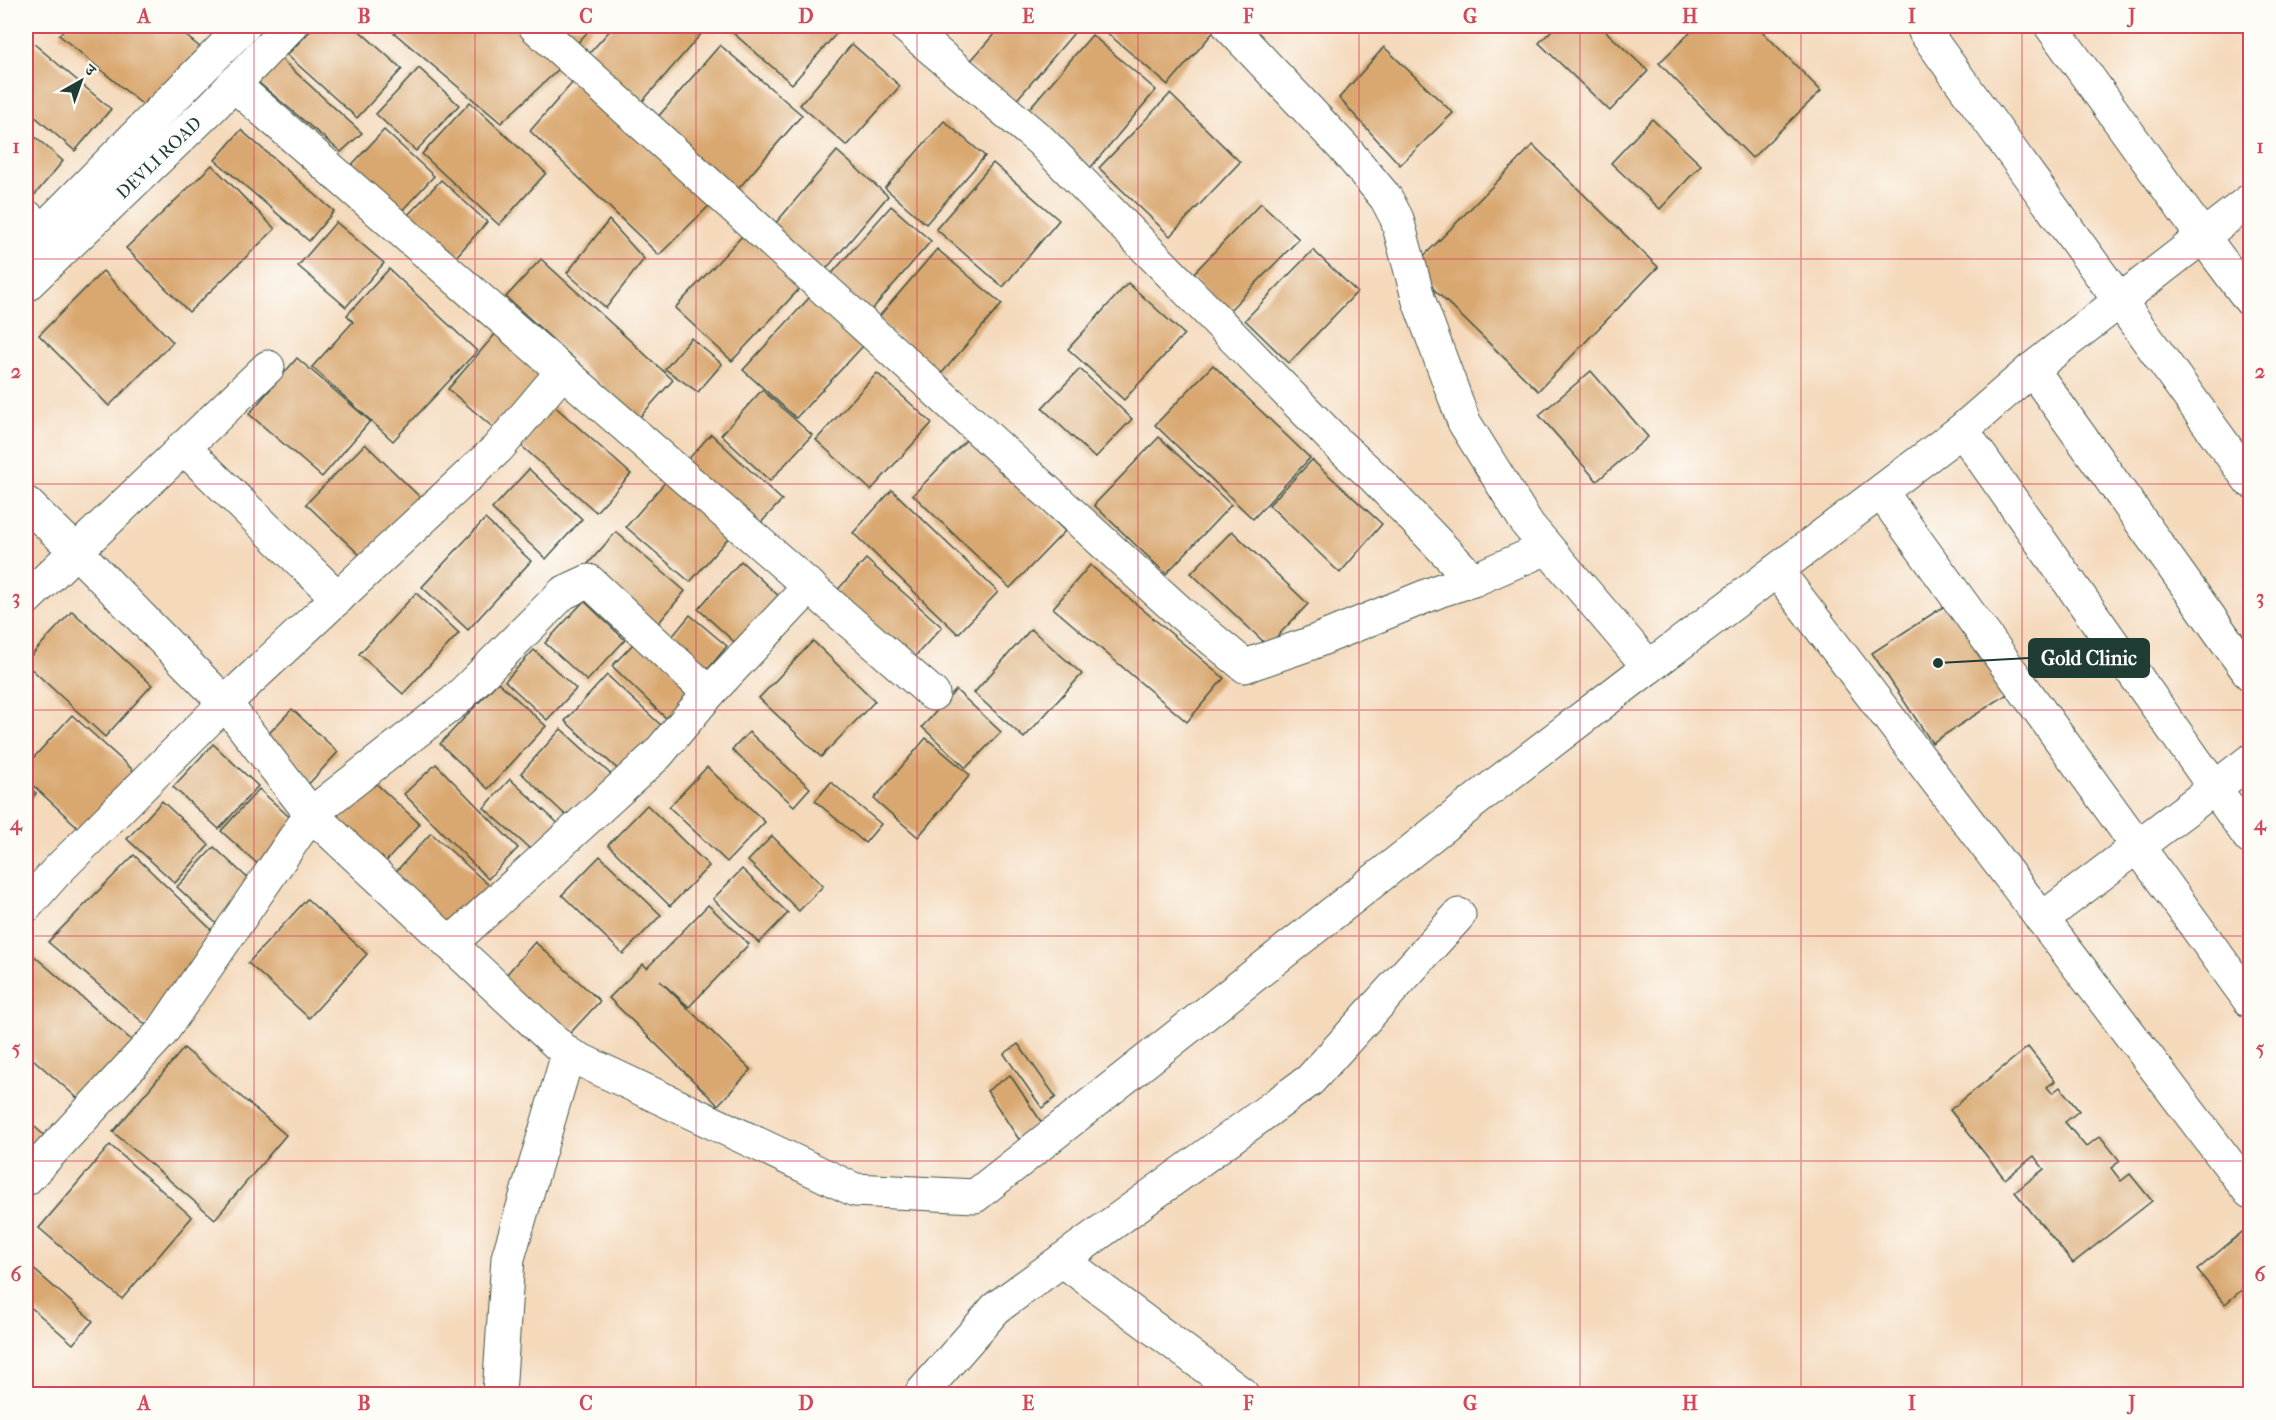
<svg xmlns="http://www.w3.org/2000/svg" width="2276" height="1420" viewBox="0 0 2276 1420" font-family="'IM FELL French Canon','Noto Serif Devanagari',serif">
<style>
.building{fill:#d9a770}
.lines{fill:none;stroke-linecap:round;stroke-linejoin:round}
.street-casing{stroke:#3f5448;stroke-width:35}
.secondary-casing{stroke:#3f5448;stroke-width:35}
.street{stroke:#fff;stroke-width:33}
.secondary{stroke:#fff;stroke-width:33}
.grid{fill:none;stroke:#d1495b;stroke-width:1.5;stroke-opacity:0.55}
.labels{text-anchor:middle;stroke-width:4.5;stroke-linejoin:round;paint-order:stroke}
.street-label{font-size:18px;fill:#1f3d34;stroke:#fdfcf7}
.leader{fill:none;stroke:#1f3d34;stroke-width:2}
.callout-dot{fill:#1f3d34;stroke:#fdfcf7;stroke-width:2}
.callout{fill:#1f3d34;stroke:#1f3d34;stroke-width:2}
.callout-label{font-size:20px;text-anchor:middle;font-weight:bold;fill:#fff}
.neatline{fill:none;stroke:#d1495b;stroke-width:2}
.grid-label{font-size:20px;text-anchor:middle;font-weight:bold;fill:#d1495b}
</style>
<rect width="100%" height="100%" fill="#fdfcf7"/>
<filter id="ink" filterUnits="userSpaceOnUse"><feTurbulence type="fractalNoise" baseFrequency=".0167" numOctaves="2"/><feDisplacementMap in="SourceGraphic" scale="12" xChannelSelector="R" yChannelSelector="G"/><feConvolveMatrix kernelMatrix="1 2 1 2 8 2 1 2 1" color-interpolation-filters="sRGB"/></filter>
<filter id="wash" filterUnits="userSpaceOnUse"><feTurbulence type="fractalNoise" baseFrequency=".008" numOctaves="4" result="noise"/><feDisplacementMap in="SourceGraphic" scale="24" xChannelSelector="R" yChannelSelector="G"/><feGaussianBlur stdDeviation="1.35" result="paint"/><feColorMatrix in="noise" values="0 0 0 0 0 0 0 0 0 0 0 0 0 0 0 0 0 1.4 0 .05"/><feComposite in="paint" operator="in"/></filter>
<g filter="url(#wash)">
<rect width="100%" height="100%" fill="#f4d9bb"/>
<g id="blocks">
<!-- building -->
<g class="building">
<path d="M67 26H174L201 48 149 110 59 35Z"/>
<path d="M315 26H354L402 69 357 118 287 55Z"/>
<path d="M386 26H518L562 66 501 123Z"/>
<path d="M547 26H593L573 48Z"/>
<path d="M614 26H708L641 103 586 57Z"/>
<path d="M725 26H843L792 84Z"/>
<path d="M920 26H943L933 37Z"/>
<path d="M1001 26H1080L1014 103 968 64Z"/>
<path d="M1099 26H1213L1216 29 1168 85Z"/>
<path d="M1556 26H1600L1648 71 1610 111 1539 43Z"/>
<path d="M1697 26H1757L1821 91 1752 158 1659 63Z"/>
<path d="M1092 35 1156 90 1086 173 1022 117Z"/>
<path d="M26 37 111 109 75 151 26 109Z"/>
<path d="M852 44 900 86 847 146 800 105Z"/>
<path d="M720 45 802 115 733 195 651 125Z"/>
<path d="M1384 47 1453 113 1400 165 1339 98Z"/>
<path d="M281 59 362 133 341 152 258 82Z"/>
<path d="M419 68 459 105 416 151 376 114Z"/>
<path d="M581 73 717 198 659 255 530 131Z"/>
<path d="M1170 94 1240 162 1170 236 1099 168Z"/>
<path d="M470 102 546 173 499 225 422 154Z"/>
<path d="M1652 119 1701 165 1660 209 1611 163Z"/>
<path d="M944 121 985 156 926 224 885 188Z"/>
<path d="M26 129 63 161 27 204 26 203Z"/>
<path d="M241 130 334 211 309 241 215 160Z"/>
<path d="M384 130 434 176 398 215 346 171Z"/>
<path d="M1533 145 1658 267 1538 391 1412 268Z"/>
<path d="M837 151 888 196 821 275 769 231Z"/>
<path d="M993 163 1059 220 1003 287 936 229Z"/>
<path d="M212 165 275 229 189 312 126 248Z"/>
<path d="M441 180 487 222 455 258 408 215Z"/>
<path d="M1261 203 1299 239 1228 312 1191 276Z"/>
<path d="M891 206 931 241 869 313 828 278Z"/>
<path d="M609 220 644 259 606 308 567 273Z"/>
<path d="M336 222 384 263 346 307 298 266Z"/>
<path d="M745 233 802 286 732 361 675 308Z"/>
<path d="M937 249 1002 304 941 374 877 319Z"/>
<path d="M1313 250 1357 292 1289 363 1245 320Z"/>
<path d="M541 259 673 380 639 418 506 297Z"/>
<path d="M389 269 477 351 393 441 312 367 353 322 347 315Z"/>
<path d="M103 271 173 342 109 406 39 335Z"/>
<path d="M1128 283 1184 334 1124 400 1068 349Z"/>
<path d="M810 297 863 346 796 418 743 370Z"/>
<path d="M497 332 545 373 496 430 448 389Z"/>
<path d="M691 338 722 364 698 392 665 369Z"/>
<path d="M297 358 370 421 322 477 249 414Z"/>
<path d="M1213 365 1310 458 1253 519 1155 425Z"/>
<path d="M1080 369 1132 419 1095 458 1042 408Z"/>
<path d="M1591 371 1648 437 1597 481 1539 415Z"/>
<path d="M877 373 932 423 871 490 816 440Z"/>
<path d="M762 390 812 435 770 481 721 435Z"/>
<path d="M551 403 631 474 596 512 517 442Z"/>
<path d="M711 434 782 500 755 529 684 464Z"/>
<path d="M1159 437 1231 505 1166 574 1094 505Z"/>
<path d="M968 438 1065 531 1010 588 913 495Z"/>
<path d="M365 444 423 500 365 560 306 504Z"/>
<path d="M1312 460 1382 524 1340 573 1269 505Z"/>
<path d="M529 469 582 519 546 559 492 509Z"/>
<path d="M667 480 730 536 690 582 626 527Z"/>
<path d="M892 490 998 592 958 634 853 533Z"/>
<path d="M485 519 531 561 468 630 422 587Z"/>
<path d="M1232 531 1308 604 1268 646 1191 573Z"/>
<path d="M616 532 685 591 657 625 587 565Z"/>
<path d="M866 559 942 627 907 665 831 597Z"/>
<path d="M741 561 783 600 740 647 698 609Z"/>
<path d="M1090 565 1224 678 1187 722 1053 608Z"/>
<path d="M416 593 459 633 403 694 359 654Z"/>
<path d="M584 601 625 640 587 681 545 643Z"/>
<path d="M1949 603 2009 693 1932 743 1872 653Z"/>
<path d="M72 611 152 685 105 737 26 664V661Z"/>
<path d="M690 615 727 646 705 673 667 643Z"/>
<path d="M1031 629 1082 674 1024 738 974 693Z"/>
<path d="M640 637 699 695 671 723 612 666Z"/>
<path d="M813 641 875 701 821 757 759 698Z"/>
<path d="M534 650 576 689 547 720 505 681Z"/>
<path d="M607 675 665 729 624 775 565 721Z"/>
<path d="M498 682 546 726 488 789 440 744Z"/>
<path d="M956 690 1001 732 966 768 922 727Z"/>
<path d="M292 709 338 752 306 787 259 744Z"/>
<path d="M72 715 134 771 81 830 26 779V766Z"/>
<path d="M561 729 617 780 576 825 521 773Z"/>
<path d="M749 732 810 788 794 806 732 750Z"/>
<path d="M926 738 970 775 918 837 874 799Z"/>
<path d="M213 744 258 786 219 829 173 787Z"/>
<path d="M436 764 518 848 488 879 404 794Z"/>
<path d="M707 767 765 822 727 862 669 807Z"/>
<path d="M371 779 420 824 380 868 331 823Z"/>
<path d="M510 779 563 828 538 856 484 808Z"/>
<path d="M831 782 881 824 865 843 815 801Z"/>
<path d="M26 785 36 793 26 805Z"/>
<path d="M259 789 299 826 261 867 221 831Z"/>
<path d="M162 801 209 845 175 883 127 839Z"/>
<path d="M647 805 709 866 670 906 608 845Z"/>
<path d="M431 833 492 888 451 933 390 878Z"/>
<path d="M772 836 823 886 799 911 748 861Z"/>
<path d="M214 847 255 885 218 925 177 887Z"/>
<path d="M134 855 221 939 146 1025 48 942Z"/>
<path d="M600 856 661 915 623 954 562 895Z"/>
<path d="M742 869 788 913 759 943 713 899Z"/>
<path d="M307 899 367 954 309 1018 248 963Z"/>
<path d="M708 905 749 944 689 1007 660 981 751 1070 718 1105 609 998 643 964 647 968Z"/>
<path d="M535 942 600 1001 562 1042 498 984Z"/>
<path d="M26 949 135 1043 83 1103 26 1053Z"/>
<path d="M1018 1044 1056 1097 1042 1108 1004 1054Z"/>
<path d="M2028 1047 2055 1081 2047 1087 2052 1093 2060 1087 2079 1111 2065 1122 2086 1147 2100 1136 2120 1161 2111 1168 2121 1181 2130 1174 2152 1201 2073 1263 2015 1192 2044 1169 2034 1156 2005 1179 1950 1110Z"/>
<path d="M184 1048 286 1135 215 1219 113 1132Z"/>
<path d="M1010 1075 1046 1129 1022 1144 987 1091Z"/>
<path d="M26 1119 46 1137 26 1160Z"/>
<path d="M110 1145 192 1217 122 1299 39 1228Z"/>
<path d="M2247 1228 2250 1233V1283L2225 1304 2197 1270Z"/>
<path d="M30 1266 93 1321 73 1344 26 1303V1271Z"/>
</g>
</g>
</g>
<g filter="url(#ink)">
<use href="#blocks" fill-opacity="0" stroke="#3f5448" stroke-width="1.5"/>
<g class="lines">
<!-- street casing -->
<g class="street-casing">
<g id="street">
<path d="M535 26 1182 614 1245 666 1309 644 1441 590 1473 580 1547 548"/>
<path d="M905 26 1041 141 1338 444 1374 477 1473 580"/>
<path d="M1229 26 1345 149 1386 198 1397 219 1419 301 1464 422 1528 525 1649 667 1962 430 2032 369 2250 200"/>
<path d="M2051 26 2203 237 2250 300"/>
<path d="M1925 32 2250 481"/>
<path d="M233 84 933 694"/>
<path d="M26 216 42 230"/>
<path d="M2032 369 2250 674"/>
<path d="M1962 430 2250 838"/>
<path d="M183 447 338 598"/>
<path d="M1881 492 2250 1001"/>
<path d="M26 503 75 550 225 703 311 814 568 1054 855 1190 975 1196 1495 785 1649 667"/>
<path d="M1778 572 2250 1192"/>
<path d="M26 599 268 367"/>
<path d="M26 906 56 872 225 703 498 448 562 372"/>
<path d="M2042 919 2250 761"/>
<path d="M450 944 658 754 709 693 810 586"/>
<path d="M26 1179 162 1032 311 814 454 702 563 593 589 581 709 693"/>
<path d="M1062 1260 1242 1394"/>
<path d="M499 1394 508 1258 568 1054"/>
<path d="M921 1394 996 1308 1310 1080 1459 915"/>
</g>
</g>
<!-- secondary casing -->
<g class="secondary-casing">
<g id="secondary">
<path d="M26 247 244 26"/>
<path id="s1" d="M26 285 212 107 290 26"/>
</g>
</g>
<!-- street -->
<use href="#street" class="street"/>
<!-- secondary -->
<use href="#secondary" class="secondary"/>
</g>
</g>
<!-- grid -->
<path class="grid" d="M254 26V1394M475 26V1394M696 26V1394M917 26V1394M1138 26V1394M1359 26V1394M1580 26V1394M1801 26V1394M2022 26V1394M26 259H2250M26 484H2250M26 710H2250M26 936H2250M26 1161H2250"/>
<g class="labels">
<!-- street labels -->
<g class="street-label">
<text dy="6" stroke="none"><textPath href="#s1" startOffset="184">DEVLI ROAD</textPath></text>
</g>
</g>
<!-- callouts -->
<path class="leader" d="M1938 663L2029 658"/>
<circle class="callout-dot" cx="1938" cy="663" r="6"/>
<rect class="callout" x="2029" y="639" width="120" height="38" rx="6"/>
<g class="callout-label">
<text x="2089" y="665">Gold Clinic</text>
</g>
<!-- margin -->
<rect width="2276" height="1420" fill="none" stroke="#fdfcf7" stroke-width="66"/>
<!-- north arrow -->
<g transform="translate(81 81) rotate(40)" stroke="#fdfcf7" stroke-width="4.5" paint-order="stroke">
<path d="M0-4.5L10 22L0 15L-10 22Z" fill="#1f3d34"/>
<text y="-9" font-size="16" font-weight="bold" text-anchor="middle" fill="#1f3d34">उ</text>
</g>
<rect x="33" y="33" width="2210" height="1354" class="neatline"/>
<g class="grid-label">
<text x="144" y="23">A</text>
<text x="364" y="23">B</text>
<text x="586" y="23">C</text>
<text x="806" y="23">D</text>
<text x="1028" y="23">E</text>
<text x="1248" y="23">F</text>
<text x="1470" y="23">G</text>
<text x="1690" y="23">H</text>
<text x="1912" y="23">I</text>
<text x="2132" y="23">J</text>
<text x="16" y="153">1</text>
<text x="2260" y="153">1</text>
<text x="16" y="378">2</text>
<text x="2260" y="378">2</text>
<text x="16" y="604">3</text>
<text x="2260" y="604">3</text>
<text x="16" y="830">4</text>
<text x="2260" y="830">4</text>
<text x="16" y="1055">5</text>
<text x="2260" y="1055">5</text>
<text x="16" y="1281">6</text>
<text x="2260" y="1281">6</text>
<text x="144" y="1410">A</text>
<text x="364" y="1410">B</text>
<text x="586" y="1410">C</text>
<text x="806" y="1410">D</text>
<text x="1028" y="1410">E</text>
<text x="1248" y="1410">F</text>
<text x="1470" y="1410">G</text>
<text x="1690" y="1410">H</text>
<text x="1912" y="1410">I</text>
<text x="2132" y="1410">J</text>
</g>
</svg>
